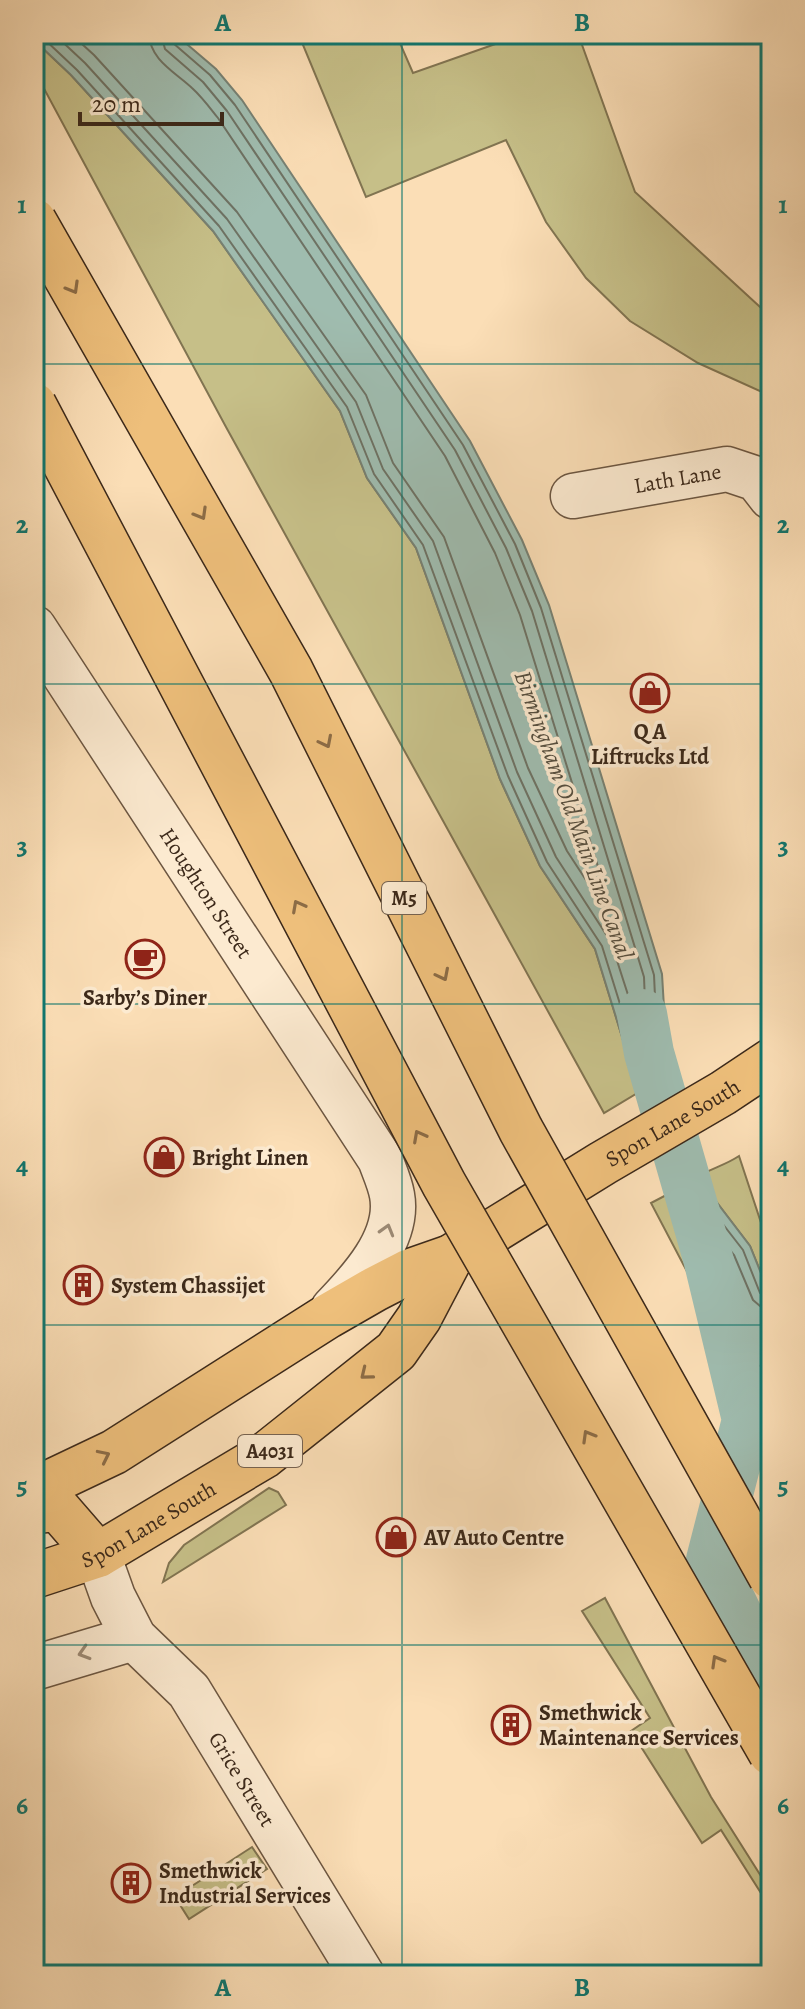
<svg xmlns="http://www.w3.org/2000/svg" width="805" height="2009" viewBox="0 0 805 2009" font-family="Alegreya,serif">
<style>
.green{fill:#c6bf88;stroke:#817451;stroke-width:2}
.water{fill:#9fbcaf;stroke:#778173;stroke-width:2}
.pier{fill:#fbdeb6}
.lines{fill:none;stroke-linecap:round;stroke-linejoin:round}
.shore{stroke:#6e7264;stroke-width:2}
.canal{stroke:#9fbcaf;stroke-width:50}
.minor-casing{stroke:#6c5641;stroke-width:47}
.primary-casing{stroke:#3c291a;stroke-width:47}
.minor{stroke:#fcead0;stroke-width:44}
.primary{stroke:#eebf7b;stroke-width:44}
.motorway-bridge-casing{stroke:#3c291a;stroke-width:47;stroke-linecap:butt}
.motorway-bridge{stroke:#eebf7b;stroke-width:44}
.oneway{stroke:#8c6c46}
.oneway2{stroke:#9c8a75}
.grid{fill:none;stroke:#0f766e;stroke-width:2;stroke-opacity:0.55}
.labels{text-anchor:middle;stroke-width:7;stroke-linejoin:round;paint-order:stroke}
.shield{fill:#fcead0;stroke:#766351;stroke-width:2}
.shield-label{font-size:20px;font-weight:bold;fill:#3c291a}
.street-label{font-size:22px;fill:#3c291a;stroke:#fcead0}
.poi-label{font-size:22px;font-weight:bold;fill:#3c291a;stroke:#fcead0;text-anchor:start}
.water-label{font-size:24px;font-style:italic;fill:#554e3f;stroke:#fcead0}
.neatline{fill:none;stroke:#0f766e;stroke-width:3}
.grid-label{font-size:26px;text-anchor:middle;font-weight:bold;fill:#0f766e}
</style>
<rect width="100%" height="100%" fill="#fbdeb6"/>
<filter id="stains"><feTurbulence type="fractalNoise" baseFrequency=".0025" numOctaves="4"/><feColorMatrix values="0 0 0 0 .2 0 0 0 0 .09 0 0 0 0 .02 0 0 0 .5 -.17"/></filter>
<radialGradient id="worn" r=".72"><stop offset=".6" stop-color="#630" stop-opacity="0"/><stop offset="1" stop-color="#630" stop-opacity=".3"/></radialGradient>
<!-- green -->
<g class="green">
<path d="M285 34H396L413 73 524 34H601L581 42 635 192 771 317V396L698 363 630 321 586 278 546 222 506 140 366 197 301 40Z"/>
<path d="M34 40 71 75 213 231 340 411 367 478 416 548 500 779 540 866 595 949 639 1092 604 1113 226 427 34 70Z"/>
<path d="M739 1156 771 1253V1298L750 1246 715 1200 704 1173C716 1167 727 1164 739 1156Z"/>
<path d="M672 1192 686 1238 692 1281 651 1203Z"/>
<path d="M269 1488 278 1492 286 1505 163 1582 169 1563 184 1545Z"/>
<path d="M605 1598 711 1797 771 1892V1909L721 1830 702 1843 631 1731 650 1718 582 1611Z"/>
<path d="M252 1847 267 1869 189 1919 175 1897Z"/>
</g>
<!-- water -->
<g class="water">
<path d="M34 34H175L216 69 242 100 470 441 522 540 549 605 662 974 667 1058 673 1072 639 1092 595 949 540 866 500 779 416 548 367 478 340 411 213 231 71 75 34 40Z"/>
<path d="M704 1173 715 1200 750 1246 771 1298V1427L692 1281 686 1238 672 1192Z"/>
</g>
<!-- pier -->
<path class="pier" d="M687 1270 771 1427V1431L767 1429 689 1282Z"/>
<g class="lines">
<!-- shore -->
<g class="shore">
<path d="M54 34 85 63 227 219 356 402 383 469 433 541 517 772 556 857 611 942 639 1029 644 1032 646 1028 644 977 532 611 506 548 455 450 227 111 203 82 165 49 161 34"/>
<path d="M71 34 94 55 237 212 366 395 393 463 444 537 528 768 567 851 601 903 606 904 608 899 520 615 495 553 445 456 218 118C210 108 202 97 192 88 175 72 150 60 149 34"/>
<path d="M34 35 42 37 77 70 219 226 347 407 374 474 423 545 508 776 547 862 602 946 642 1075 648 1078 661 1068 657 1040 654 975 541 608 515 544 463 445 235 105 210 75 173 43 171 34"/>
<path d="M771 1298 760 1293 743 1250 708 1205 701 1188 697 1187 684 1194 682 1198 694 1237 700 1278 771 1410"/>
<path d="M771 1308 760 1306 753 1300 734 1255 707 1220H702L710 1275 771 1389"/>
</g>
<!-- canal -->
<path class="canal" d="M642 1014 649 1053 708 1258 747 1420 711 1560 771 1684"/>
<!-- minor casing -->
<g class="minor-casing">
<g id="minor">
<path id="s1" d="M573 496 727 469 757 479 771 497"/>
<path id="s2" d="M34 628 380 1159C384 1170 390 1183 392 1195 400 1238 360 1281 333 1309"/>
<path id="s3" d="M98 1555 113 1597 134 1638 189 1691 362 1975"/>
<path d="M34 1668 134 1638"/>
</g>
</g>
<!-- primary casing -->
<g class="primary-casing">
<g id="primary">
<path id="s4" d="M34 1490 114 1452 328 1316 375 1289 408 1272 451 1257 603 1163 723 1093 771 1061"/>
<path d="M34 1511 58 1509 98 1555"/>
<path id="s5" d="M34 1576 98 1555 264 1456 396 1351 419 1318 451 1257"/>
</g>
</g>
<!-- minor -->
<use href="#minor" class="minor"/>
<!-- primary -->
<use href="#primary" class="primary"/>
<!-- motorway-bridge casing -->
<g class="motorway-bridge-casing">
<g id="motorway-bridge">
<path d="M34 221 291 671 521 1130 771 1577"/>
<path d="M34 405 444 1184 771 1753"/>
</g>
</g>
<!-- motorway-bridge -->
<use href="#motorway-bridge" class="motorway-bridge"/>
</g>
<!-- one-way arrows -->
<defs><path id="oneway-chevron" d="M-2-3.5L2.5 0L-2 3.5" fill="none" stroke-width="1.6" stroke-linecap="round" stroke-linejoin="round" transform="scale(2)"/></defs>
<g class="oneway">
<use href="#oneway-chevron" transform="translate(73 288) rotate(60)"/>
<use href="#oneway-chevron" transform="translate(201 514) rotate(60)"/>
<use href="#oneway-chevron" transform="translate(326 742) rotate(63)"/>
<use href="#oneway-chevron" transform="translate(298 906) rotate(-118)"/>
<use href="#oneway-chevron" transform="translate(443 975) rotate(63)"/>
<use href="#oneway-chevron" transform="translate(419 1136) rotate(-118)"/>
<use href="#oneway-chevron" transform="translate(366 1374) rotate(141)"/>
<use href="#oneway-chevron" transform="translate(588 1436) rotate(-120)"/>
<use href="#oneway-chevron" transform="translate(104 1456) rotate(-26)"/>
<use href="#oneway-chevron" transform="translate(717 1661) rotate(-120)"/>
</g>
<g class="oneway2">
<use href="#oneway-chevron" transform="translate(387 1230) rotate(-74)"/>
<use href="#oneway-chevron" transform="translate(84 1653) rotate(163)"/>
</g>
<!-- grid -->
<path class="grid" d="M402 34V1975M34 364H771M34 684H771M34 1004H771M34 1325H771M34 1645H771"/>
<!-- icons -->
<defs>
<g id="shop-ring" transform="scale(2)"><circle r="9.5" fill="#fcead0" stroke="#8f2418" stroke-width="1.5"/><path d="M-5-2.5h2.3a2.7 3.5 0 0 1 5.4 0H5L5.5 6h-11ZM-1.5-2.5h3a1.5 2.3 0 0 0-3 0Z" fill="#8f2418"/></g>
<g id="cafe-ring" transform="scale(2)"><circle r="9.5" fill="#fcead0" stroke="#8f2418" stroke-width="1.5"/><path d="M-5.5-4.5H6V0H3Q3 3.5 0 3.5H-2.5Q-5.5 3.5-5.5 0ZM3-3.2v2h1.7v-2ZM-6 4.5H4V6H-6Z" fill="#8f2418"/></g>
<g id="building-ring" transform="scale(2)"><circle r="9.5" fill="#fcead0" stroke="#8f2418" stroke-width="1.5"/><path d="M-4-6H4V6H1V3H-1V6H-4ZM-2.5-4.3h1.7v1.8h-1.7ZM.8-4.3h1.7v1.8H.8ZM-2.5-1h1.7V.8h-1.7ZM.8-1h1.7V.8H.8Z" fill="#8f2418"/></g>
</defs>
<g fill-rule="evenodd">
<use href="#shop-ring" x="650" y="693"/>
<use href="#cafe-ring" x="145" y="959"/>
<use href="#shop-ring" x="164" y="1157"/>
<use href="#building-ring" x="83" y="1285"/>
<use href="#shop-ring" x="396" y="1537"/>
<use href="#building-ring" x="511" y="1725"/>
<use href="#building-ring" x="131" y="1883"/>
</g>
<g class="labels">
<!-- shield labels -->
<g class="shield">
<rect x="382" y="882" width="44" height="32" rx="6"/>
<rect x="238" y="1435" width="64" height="32" rx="6"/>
</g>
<g class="shield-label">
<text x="404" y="905">M5</text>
<text x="270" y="1458">A4031</text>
</g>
<!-- street labels -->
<g class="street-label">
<text dy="8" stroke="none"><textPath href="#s1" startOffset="106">Lath Lane</textPath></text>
<text dy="8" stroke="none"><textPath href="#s2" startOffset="316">Houghton Street</textPath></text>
<text dy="8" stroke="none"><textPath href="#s4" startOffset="738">Spon Lane South</textPath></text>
<text dy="8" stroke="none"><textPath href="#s5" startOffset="126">Spon Lane South</textPath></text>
<text dy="8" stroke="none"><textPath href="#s3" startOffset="270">Grice Street</textPath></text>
</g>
<!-- poi labels -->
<g class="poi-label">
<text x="650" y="739" text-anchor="middle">Q A<tspan x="650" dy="25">Liftrucks Ltd</tspan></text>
<text x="145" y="1005" text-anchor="middle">Sarby’s Diner</text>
<text x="192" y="1165">Bright Linen</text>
<text x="111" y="1293">System Chassijet</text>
<text x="424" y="1545">AV Auto Centre</text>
<text x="539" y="1720">Smethwick<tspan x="539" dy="25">Maintenance Services</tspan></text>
<text x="159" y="1878">Smethwick<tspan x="159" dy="25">Industrial Services</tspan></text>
</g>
<!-- water labels -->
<g class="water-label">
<text transform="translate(574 815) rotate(70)" y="8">Birmingham Old Main Line Canal</text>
</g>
</g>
<!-- margin -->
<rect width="805" height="2009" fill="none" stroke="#fbdeb6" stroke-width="88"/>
<!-- scale -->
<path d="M80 112v12h142v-12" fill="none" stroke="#3c291a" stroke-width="4"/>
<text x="92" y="112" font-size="24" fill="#3c291a" stroke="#fcead0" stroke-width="6" paint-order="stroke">20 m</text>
<rect x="44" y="44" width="717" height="1921" class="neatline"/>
<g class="grid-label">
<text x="223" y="31">A</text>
<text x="582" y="31">B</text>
<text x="22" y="213">1</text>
<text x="783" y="213">1</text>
<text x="22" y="533">2</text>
<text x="783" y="533">2</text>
<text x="22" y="854">3</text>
<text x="783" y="854">3</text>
<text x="22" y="1174">4</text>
<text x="783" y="1174">4</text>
<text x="22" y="1494">5</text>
<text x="783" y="1494">5</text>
<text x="22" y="1814">6</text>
<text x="783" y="1814">6</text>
<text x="223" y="1996">A</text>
<text x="582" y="1996">B</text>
</g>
<rect width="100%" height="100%" filter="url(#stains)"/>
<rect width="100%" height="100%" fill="url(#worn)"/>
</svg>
